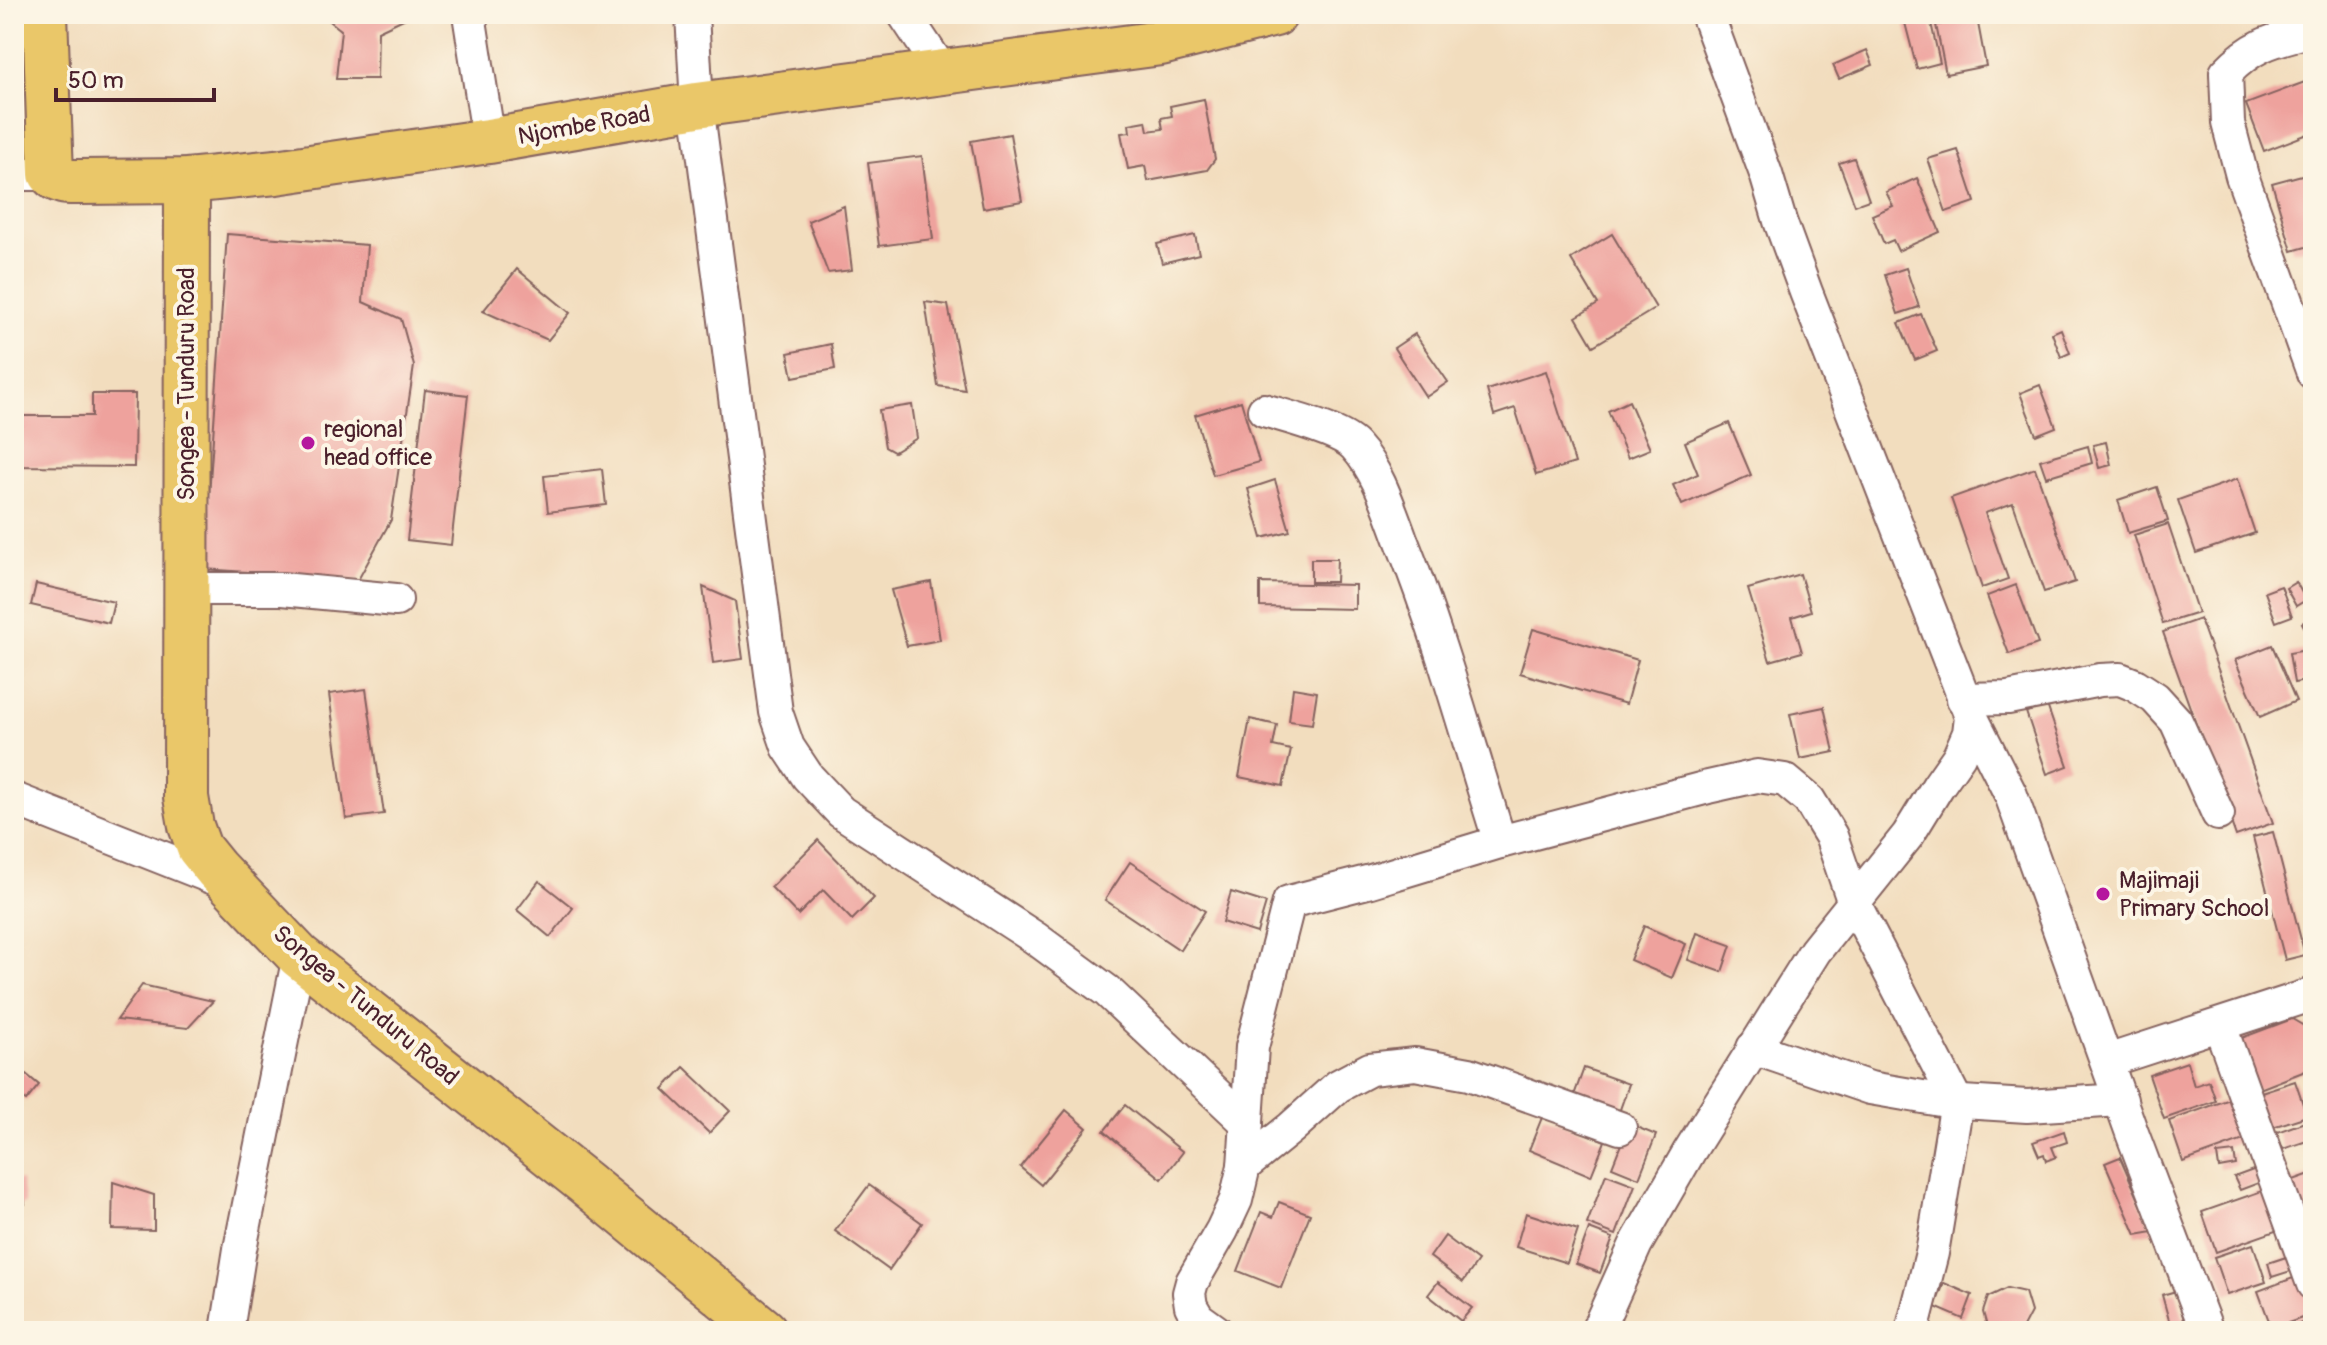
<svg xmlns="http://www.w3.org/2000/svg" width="2327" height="1345" viewBox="0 0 2327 1345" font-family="Pangolin,sans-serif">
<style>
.building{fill:#eea29d}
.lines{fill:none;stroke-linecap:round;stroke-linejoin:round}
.minor-casing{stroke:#85625e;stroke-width:36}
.highway-casing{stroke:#85625e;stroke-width:48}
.minor{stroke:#fff;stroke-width:32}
.highway{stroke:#eac769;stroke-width:44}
.poi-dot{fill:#b5179e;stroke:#fcf5e5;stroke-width:3}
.labels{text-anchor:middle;stroke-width:8;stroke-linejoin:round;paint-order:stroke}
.street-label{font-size:24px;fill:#4a1f2b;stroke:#fcf5e5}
.poi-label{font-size:24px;fill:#4a1f2b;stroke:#fcf5e5;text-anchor:start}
</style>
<rect width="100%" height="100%" fill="#fcf5e5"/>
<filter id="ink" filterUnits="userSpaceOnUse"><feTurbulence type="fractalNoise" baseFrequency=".0125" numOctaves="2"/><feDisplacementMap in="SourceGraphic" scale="16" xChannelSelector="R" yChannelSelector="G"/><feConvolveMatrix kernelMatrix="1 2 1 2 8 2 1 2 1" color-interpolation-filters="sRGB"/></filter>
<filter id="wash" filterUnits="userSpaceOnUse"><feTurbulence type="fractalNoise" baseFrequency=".006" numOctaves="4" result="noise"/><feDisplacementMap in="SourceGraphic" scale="32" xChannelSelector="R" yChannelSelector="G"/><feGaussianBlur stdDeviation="1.8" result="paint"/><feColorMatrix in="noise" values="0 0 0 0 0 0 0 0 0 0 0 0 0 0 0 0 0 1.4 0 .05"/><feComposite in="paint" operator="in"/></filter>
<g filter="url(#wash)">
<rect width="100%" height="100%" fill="#f2ddbe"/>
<g id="blocks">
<!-- building -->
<g class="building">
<path d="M321 14H414L378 31 377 79H336L341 30Z"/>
<path d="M1924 14H1929L1940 63 1917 69 1904 19Z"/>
<path d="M1977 18 1986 66 1946 74 1936 25Z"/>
<path d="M1867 50 1873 65 1839 79 1833 65Z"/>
<path d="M2313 79V132L2264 151 2246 104Z"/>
<path d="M1204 99 1215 159 1207 170 1148 181 1145 166 1128 169 1121 133 1130 132 1129 124 1146 121 1148 131 1163 129 1161 118 1172 116 1170 106Z"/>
<path d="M1010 134 1022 201 983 208 971 141Z"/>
<path d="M1958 150 1975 202 1946 212 1928 159Z"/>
<path d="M922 156 933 239 879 246 868 163Z"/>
<path d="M1854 158 1869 200 1855 205 1839 163Z"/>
<path d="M2313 172V245L2292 251 2272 183Z"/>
<path d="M1917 178 1940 232 1898 251 1893 240 1884 244 1872 215 1893 206 1886 192Z"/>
<path d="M844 206 852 270 828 273 808 221Z"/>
<path d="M227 234 367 245 363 302 401 319 414 366 391 520 358 580 204 569Z"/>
<path d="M1612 234 1656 308 1593 346 1576 317 1598 304 1571 259Z"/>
<path d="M1195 235 1199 254 1162 263 1157 244Z"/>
<path d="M1906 268 1919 307 1898 314 1885 275Z"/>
<path d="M517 269 570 313 548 340 483 311Z"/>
<path d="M925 302 948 305 965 390 938 386Z"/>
<path d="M1921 314 1937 351 1915 360 1899 323Z"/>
<path d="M2061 329 2070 353 2061 357 2052 333Z"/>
<path d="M1415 334 1448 382 1426 397 1394 348Z"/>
<path d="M831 344 835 369 793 377 788 353Z"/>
<path d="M1546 371 1575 463 1536 475 1515 408 1494 415 1487 390Z"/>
<path d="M2040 385 2056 427 2036 435 2020 393Z"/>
<path d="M425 390 468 395 451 545 407 540Z"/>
<path d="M92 394H135L134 467 14 466V416H92Z"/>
<path d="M1241 401 1259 462 1213 475 1195 415Z"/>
<path d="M1629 401 1650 449 1628 458 1608 411Z"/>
<path d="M912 405 917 438 894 452 885 447 879 410Z"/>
<path d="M1729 423 1751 475 1682 505 1673 485 1698 474 1685 442Z"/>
<path d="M2106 442 2111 465 2099 468 2093 445Z"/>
<path d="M2088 446 2092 463 2046 477 2040 460Z"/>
<path d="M2035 468 2075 582 2044 592 2013 503 1985 513 2008 579 1982 588 1951 498Z"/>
<path d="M602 469 606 505 548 512 544 476Z"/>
<path d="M2237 479 2255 533 2196 553 2178 500Z"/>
<path d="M1275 480 1290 531 1262 538 1248 489Z"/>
<path d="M2157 487 2168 521 2128 533 2118 500Z"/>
<path d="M2168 524 2198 613 2163 624 2134 535Z"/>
<path d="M1311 559H1337L1336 582H1311Z"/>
<path d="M1800 574 1811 611 1792 617 1802 652 1770 661 1748 589Z"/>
<path d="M931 582 940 640 907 646 891 590Z"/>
<path d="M2296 582 2306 600 2296 606 2286 588Z"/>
<path d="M1260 583 1355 585V609L1260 607Z"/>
<path d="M36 584 114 602 109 623 31 605Z"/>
<path d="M2016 585 2038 644 2009 654 1987 596Z"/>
<path d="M2281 586 2292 616 2276 622 2265 592Z"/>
<path d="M703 587 735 601 743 659 713 663Z"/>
<path d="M2313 617V643L2302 623Z"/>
<path d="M2200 619 2273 823 2236 836 2163 632Z"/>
<path d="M1533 629 1638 660 1626 704 1520 673Z"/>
<path d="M2272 645 2296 701 2260 717 2235 660Z"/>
<path d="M2307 650 2312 680 2294 683 2289 653Z"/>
<path d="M1293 688 1317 692 1312 724 1289 721Z"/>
<path d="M366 689 384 814 346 819 329 694Z"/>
<path d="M2047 705 2068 766 2047 774 2026 712Z"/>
<path d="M1824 707 1834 752 1800 759 1790 714Z"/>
<path d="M1250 719 1277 725 1273 746 1291 750 1283 786 1239 777Z"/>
<path d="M2273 832 2305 955 2285 960 2253 837Z"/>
<path d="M818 840 874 898 852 920 823 890 798 915 771 887Z"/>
<path d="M1130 862 1205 911 1180 950 1105 900Z"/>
<path d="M539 881 573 908 550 937 517 910Z"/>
<path d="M1231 892 1266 903 1257 933 1222 922Z"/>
<path d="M1644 926 1686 944 1672 978 1630 960Z"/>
<path d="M1697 933 1731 945 1722 972 1688 960Z"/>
<path d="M142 985 213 1001 188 1028 117 1020Z"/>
<path d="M2292 1019 2309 1029 2313 1040V1068L2247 1094 2228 1043Z"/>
<path d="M2187 1062 2194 1086 2209 1081 2216 1101 2164 1119 2149 1075Z"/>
<path d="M14 1064 39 1085 26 1101 14 1092Z"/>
<path d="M684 1067 730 1111 709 1133 663 1089Z"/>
<path d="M1584 1068 1629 1084 1617 1118 1572 1101Z"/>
<path d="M2295 1081 2307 1116 2263 1130 2252 1095Z"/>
<path d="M2241 1095 2255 1136 2183 1162 2169 1121Z"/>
<path d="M1125 1105 1183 1152 1162 1179 1104 1131Z"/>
<path d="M1066 1110 1087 1128 1041 1185 1020 1167Z"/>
<path d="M1543 1115 1605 1141 1591 1176 1529 1150Z"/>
<path d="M2313 1119V1139L2283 1149 2277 1132Z"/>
<path d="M1629 1124 1656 1135 1639 1178 1612 1167Z"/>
<path d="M2064 1131 2067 1142 2052 1147 2056 1157 2046 1161 2044 1154 2039 1156 2033 1142Z"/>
<path d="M2234 1152 2236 1165 2219 1168 2217 1154Z"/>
<path d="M2120 1157 2153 1232 2136 1235 2105 1163Z"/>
<path d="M2256 1169 2269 1179 2240 1190 2234 1177Z"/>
<path d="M2313 1173V1216L2296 1222 2282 1184Z"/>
<path d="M1606 1174 1635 1185 1616 1235 1587 1224Z"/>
<path d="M21 1180 25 1204 14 1206V1181Z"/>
<path d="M113 1182 154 1195V1230L112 1229Z"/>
<path d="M869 1185 922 1223 889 1270 835 1231Z"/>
<path d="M2273 1187 2287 1227 2216 1252 2202 1212Z"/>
<path d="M1279 1202 1310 1214 1281 1288 1238 1271 1261 1212 1273 1217Z"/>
<path d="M1526 1213 1578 1230 1567 1263 1516 1247Z"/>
<path d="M1589 1229 1613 1238 1600 1273 1576 1264Z"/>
<path d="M2279 1235 2300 1268 2272 1277 2268 1263 2286 1257Z"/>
<path d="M1445 1236 1478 1261 1463 1282 1430 1257Z"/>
<path d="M2253 1244 2266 1282 2227 1295 2214 1257Z"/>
<path d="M2304 1274 2313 1299V1314L2272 1329 2258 1291Z"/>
<path d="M1438 1282 1472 1308 1461 1321 1428 1295Z"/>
<path d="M1944 1283 1972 1295 1963 1319 1935 1307Z"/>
<path d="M2007 1288 2025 1292 2031 1312 2021 1331H1990L1988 1330 1983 1312 1988 1297Z"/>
<path d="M2176 1291 2187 1331H2172L2162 1295Z"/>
<path d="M2313 1318V1331H2283Z"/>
</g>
</g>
</g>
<g filter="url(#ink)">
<use href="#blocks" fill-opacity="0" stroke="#85625e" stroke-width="2"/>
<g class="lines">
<!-- minor casing -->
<g class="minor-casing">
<g id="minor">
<path d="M469 14 489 141"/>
<path d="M692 14 697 105 776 712 788 747 808 777 841 812 1035 938 1107 991 1247 1123"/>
<path d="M904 14 942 71"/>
<path d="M2313 30C2275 40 2254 43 2226 73L2228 123 2242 176 2313 373"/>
<path d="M14 174H51"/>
<path d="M1264 410C1287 417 1340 430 1355 446 1378 471 1389 507 1401 539 1440 637 1468 741 1500 842"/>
<path d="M185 589H282L396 600"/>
<path d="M1963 699 2008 698 2100 680 2120 679 2135 685 2155 698 2176 721 2218 814"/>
<path d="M1971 716 2011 795 2132 1133 2207 1331"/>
<path d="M14 799 224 882"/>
<path d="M2220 1026 2313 1284"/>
<path d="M1753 1048 1870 1088 1946 1101 2027 1106 2121 1100"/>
<path d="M2107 1061 2313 994"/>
<path d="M1244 1166 1291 1128 1338 1086 1370 1069 1415 1064 1469 1074 1620 1128"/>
<path d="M227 1331 240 1249 299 956"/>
<path d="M1216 1331 1198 1318 1191 1306 1189 1293 1192 1282 1222 1230 1236 1200 1244 1166 1252 1047 1289 902 1371 881 1500 842 1708 787 1757 776 1785 780 1809 800 1831 836 1854 903 1957 1102 1932 1253 1912 1331"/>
<path d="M1597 1331 1636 1244 1689 1152 1815 951 1908 835 1938 786 1959 756 1969 733 1971 716 1806 292 1780 221 1766 174 1707 14"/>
</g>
</g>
<!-- highway casing -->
<g class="highway-casing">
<g id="highway">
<path d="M45 14 51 174C59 183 68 182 79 182L187 181 276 172 489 141 697 105 1161 43 1275 14"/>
<path d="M187 181 186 797 191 826 199 848 216 869 299 956 584 1182 765 1331"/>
</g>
</g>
<!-- minor -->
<use href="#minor" class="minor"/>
<!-- highway -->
<use href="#highway" class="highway"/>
</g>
</g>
<!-- markers -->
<g class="poi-dot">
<circle cx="308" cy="443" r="8"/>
<circle cx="2103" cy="894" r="8"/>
</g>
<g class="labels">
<!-- street labels -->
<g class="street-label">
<text transform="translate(584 125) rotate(-10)" y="8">Njombe Road</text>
<text transform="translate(186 384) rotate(-90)" y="8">Songea - Tunduru Road</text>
<text transform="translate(366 1005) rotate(40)" y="8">Songea - Tunduru Road</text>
</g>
<!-- poi labels -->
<g class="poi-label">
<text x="324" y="437">regional<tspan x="324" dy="28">head office</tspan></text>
<text x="2119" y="888">Majimaji<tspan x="2119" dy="28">Primary School</tspan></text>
</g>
</g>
<!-- margin -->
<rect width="2327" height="1345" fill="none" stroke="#fcf5e5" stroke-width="48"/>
<!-- scale -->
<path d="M56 88v12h158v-12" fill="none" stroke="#4a1f2b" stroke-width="4"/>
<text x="68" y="88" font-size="24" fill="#4a1f2b" stroke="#fcf5e5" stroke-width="6" paint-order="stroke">50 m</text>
</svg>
